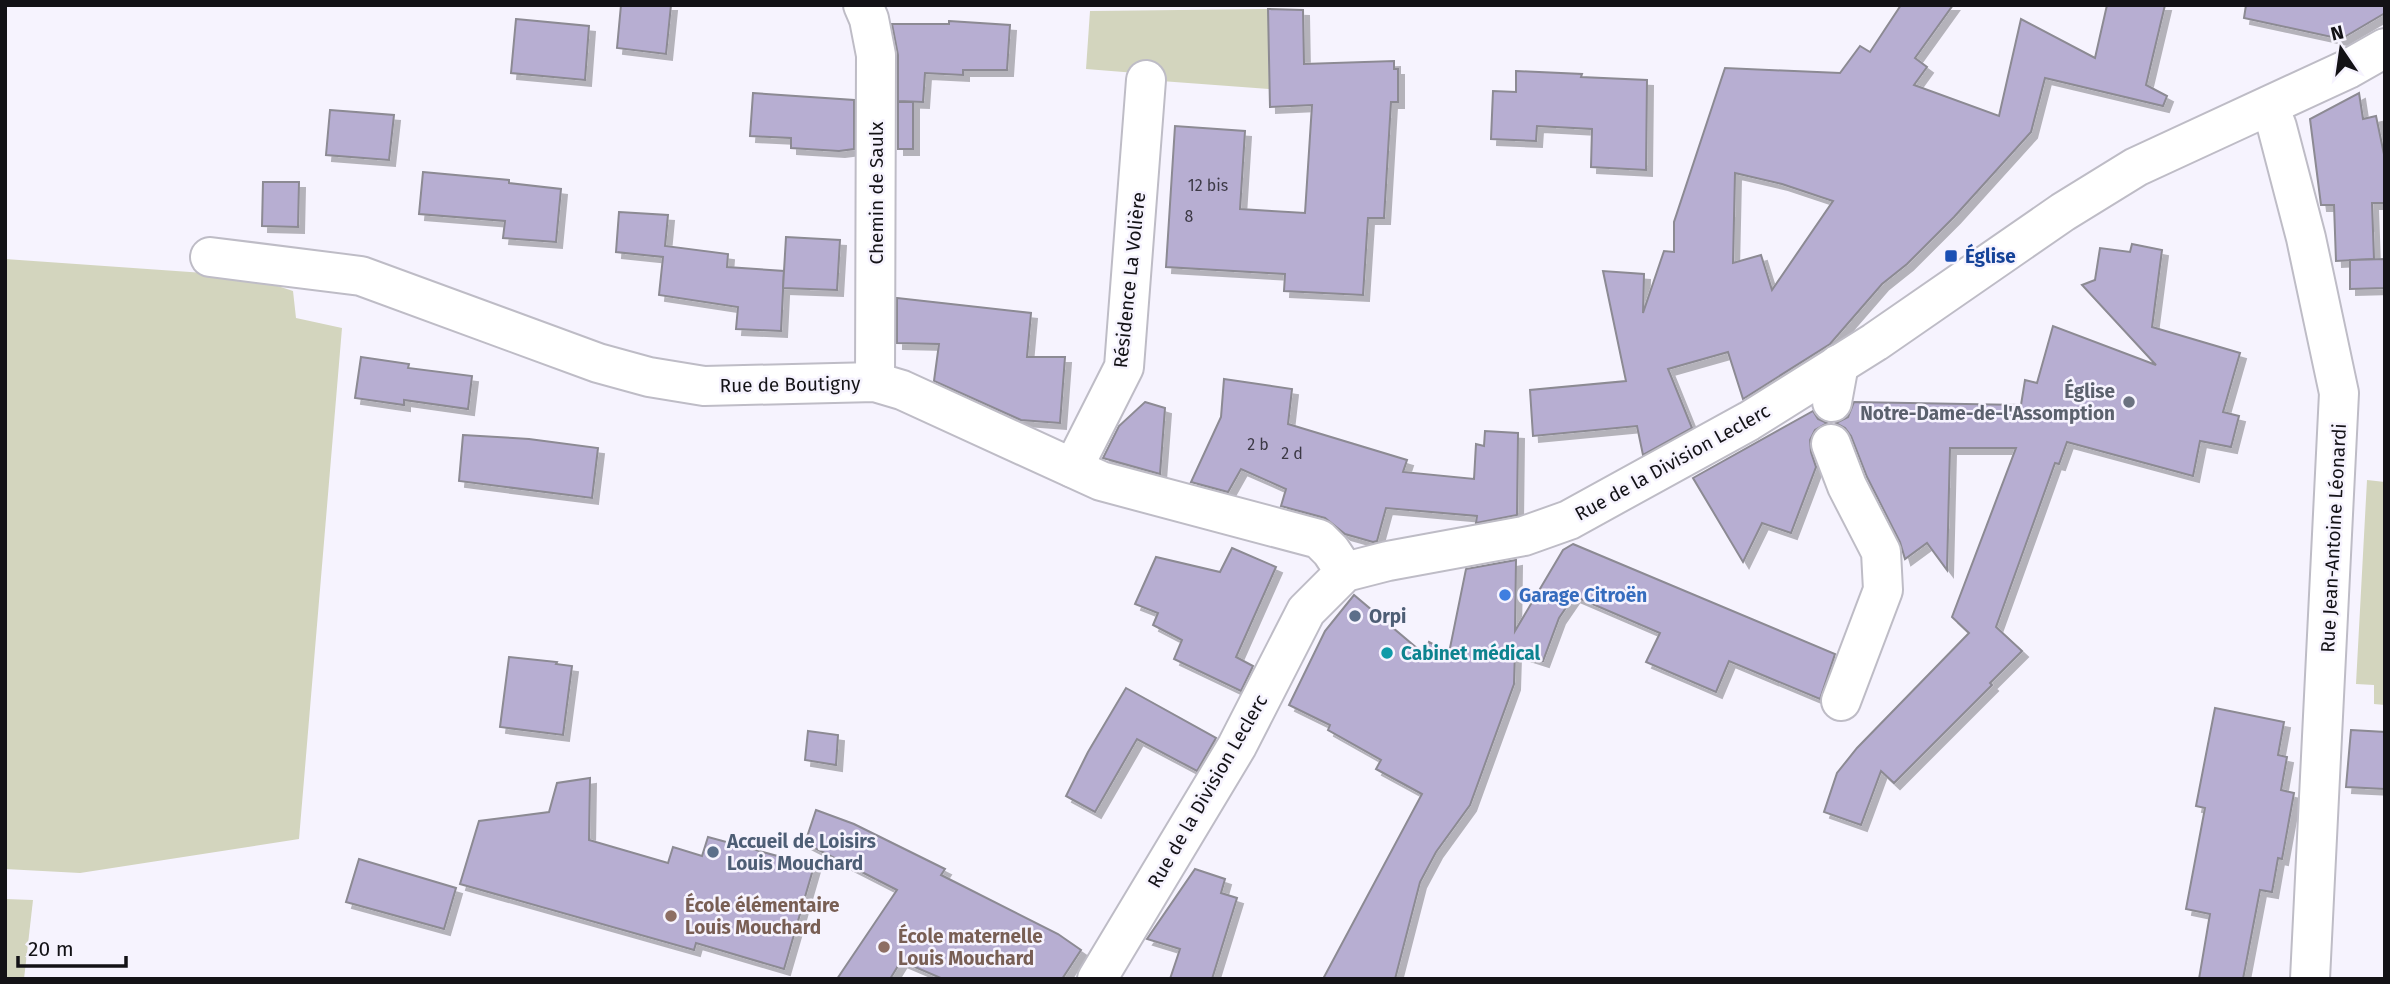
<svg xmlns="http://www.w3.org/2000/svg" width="2390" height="984" viewBox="0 0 2390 984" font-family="'Fira Sans',sans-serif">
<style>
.green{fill:#d3d5be}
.building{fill:#b7aed2;stroke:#8c8a93;stroke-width:2;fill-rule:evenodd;filter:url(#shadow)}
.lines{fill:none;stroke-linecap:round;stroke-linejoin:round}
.street-casing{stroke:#bebcc6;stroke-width:42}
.secondary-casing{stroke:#bebcc6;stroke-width:42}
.street{stroke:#fff;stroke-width:38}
.secondary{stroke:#fff;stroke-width:38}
.transit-dot{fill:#1a4fb4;stroke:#f6f3fe;stroke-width:2.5}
.worship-dot{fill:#6b7280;stroke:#f6f3fe;stroke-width:2.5}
.shop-dot{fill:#3f7fe0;stroke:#f6f3fe;stroke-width:2.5}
.service-dot{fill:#5c6f8a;stroke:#f6f3fe;stroke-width:2.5}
.culture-dot{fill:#0f9aa8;stroke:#f6f3fe;stroke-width:2.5}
.education-dot{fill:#8d6e63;stroke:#f6f3fe;stroke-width:2.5}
.labels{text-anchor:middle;stroke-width:5;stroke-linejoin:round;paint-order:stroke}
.number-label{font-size:16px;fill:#3c3945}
.street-label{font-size:19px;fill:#131216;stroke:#f6f3fe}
.transit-label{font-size:19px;font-weight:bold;fill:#164399;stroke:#f6f3fe;text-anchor:start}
.worship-label{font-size:19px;font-weight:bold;fill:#5b616d;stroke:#f6f3fe;text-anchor:end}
.shop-label{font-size:19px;font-weight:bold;fill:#366cbe;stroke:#f6f3fe;text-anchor:start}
.service-label{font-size:19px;font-weight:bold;fill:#4e5e75;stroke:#f6f3fe;text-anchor:start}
.culture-label{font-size:19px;font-weight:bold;fill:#0d838f;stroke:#f6f3fe;text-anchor:start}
.education-label{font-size:19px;font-weight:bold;fill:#785e54;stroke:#f6f3fe;text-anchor:start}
</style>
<defs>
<filter id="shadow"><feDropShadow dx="6" dy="6" stdDeviation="0" flood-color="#0004"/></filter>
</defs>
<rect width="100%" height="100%" fill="#f6f3fe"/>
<!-- green -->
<g class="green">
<path d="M1268 9 1269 89 1161 81V75L1086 69 1090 11Z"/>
<path d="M5 259 247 276 293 291 296 318 342 328 299 839 80 873 5 869Z"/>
<path d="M2367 480 2385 482V705L2374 704V685L2356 684Z"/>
<path d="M5 899 33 900 24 979H5Z"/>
</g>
<!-- building -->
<g class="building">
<path d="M621 5H671L666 54 617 48Z"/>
<path d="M1901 5H1953L1915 58 1927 67 1914 85 1999 116 2021 19 2095 58 2107 5H2165L2146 85 2167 96 2163 106 2045 78 2031 132 1954 217 1907 264 1882 284 1830 344 1743 399 1728 352 1668 369 1692 428 1643 455 1637 426 1533 436 1530 390 1626 381 1603 271 1644 274 1643 313 1664 251 1674 252V222L1725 68 1840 73 1860 46 1870 52ZM1735 173 1782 184 1833 201 1772 290 1761 255 1733 263Z"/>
<path d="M2246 5H2385V13L2341 39 2244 18Z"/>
<path d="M1268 9 1303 10 1304 64 1394 61V69H1398V102H1391L1384 218H1368L1363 295 1284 291 1285 274 1166 267 1175 126 1245 131 1240 209 1305 213 1312 105 1270 107Z"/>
<path d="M516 19 589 26 585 80 511 73Z"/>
<path d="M949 21 1010 25 1007 70H963V75L925 73 923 102 898 101V55L892 24H949Z"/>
<path d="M1516 71 1582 74 1581 77 1647 80 1646 170 1591 167 1592 129 1537 126 1536 141 1491 139 1493 91 1516 92Z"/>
<path d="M753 93 854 100V149L839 151 791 148V138L750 136Z"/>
<path d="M2359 93 2363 119 2376 116 2385 159V203H2372L2374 259 2336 261 2334 205H2321L2310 119Z"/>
<rect x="898" y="102" width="15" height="47"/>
<path d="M330 110 394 115 389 160 326 155Z"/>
<path d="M423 172 509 180V183L561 189 556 242 503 238 505 221 419 214Z"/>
<path d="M263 182H299L298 227 262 226Z"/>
<path d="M619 212 668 215 665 246 728 254 727 267 784 271 781 331 736 329 738 307 659 295 663 257 616 252Z"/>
<path d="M786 237 840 240 837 290 783 288Z"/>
<path d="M2132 244 2162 250 2152 327 2240 353 2223 412 2239 416 2231 447 2200 441 2193 476 2067 442 2059 464 2055 463 1996 627 2022 651 1990 683 1992 685 1894 783 1881 771 1861 825 1824 812 1837 773 1857 748 1969 633 1952 617 2016 448H1950L1947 570 1927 543 1905 559 1900 542 1867 477 1851 436 1845 428 1836 423 1848 417 1854 402 2021 405 2025 380 2037 383 2053 326 2156 365 2082 285 2095 280 2100 248 2130 252Z"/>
<path d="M2385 259V288L2350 289V260Z"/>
<path d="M897 298 1031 313 1027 357H1065L1060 423 1021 420 934 381 939 344 897 343Z"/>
<path d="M361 357 409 364 408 368 472 376 468 409 404 400V405L355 398Z"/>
<path d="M1224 379 1292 389 1288 424 1407 460 1403 472 1474 479 1476 444 1484 446 1485 431 1518 433 1517 515 1476 523 1477 516 1386 508 1377 541 1373 542 1345 534 1325 518 1281 506 1286 489 1241 469 1228 492 1191 482 1221 417Z"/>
<path d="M1145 402 1165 408 1160 474 1103 458 1119 426Z"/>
<path d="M1813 411 1818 419 1827 423 1815 430 1810 440 1811 452 1816 467 1791 533 1762 523 1743 562 1693 478Z"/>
<path d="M463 435 529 439 598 448 592 498 459 481Z"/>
<path d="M1573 544 1835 654 1820 699 1729 661 1716 692 1646 662 1660 633 1574 596 1559 618 1543 661 1515 652 1514 684 1470 805 1436 852 1420 882 1395 979H1323L1422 794 1376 769 1381 760 1328 730 1330 725 1289 705 1325 631 1354 595 1424 654 1429 642 1449 653 1466 569 1516 560 1515 631 1563 550Z"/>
<path d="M1232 548 1276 567 1236 657 1253 666 1241 691 1174 659 1182 640 1153 625 1158 613 1135 604 1156 557 1220 572Z"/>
<path d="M509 657 557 662 556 664 572 666 563 735 500 727Z"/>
<path d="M1126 688 1216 738 1197 771 1137 739 1095 812 1066 796 1088 752Z"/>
<path d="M2215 708 2284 722 2278 755 2287 757 2281 790 2294 793 2282 859 2278 858 2272 892 2260 890 2243 979H2199L2210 914 2186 909 2205 808 2196 806Z"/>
<path d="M2351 730 2385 732V789L2346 787Z"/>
<path d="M808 731 838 735 836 765 805 760Z"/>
<path d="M590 778 589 840 668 863 673 847 702 856 708 837 814 866 784 969 696 943 694 950 460 884 479 821 549 812 557 783Z"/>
<path d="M816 810 854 824 945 869 941 875 1058 934 1081 950 1062 979H943L901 961 890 979H837L897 890 805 843Z"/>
<path d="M359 859 456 888 444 929 346 902Z"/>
<path d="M1195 869 1225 879 1221 893 1237 898 1212 979H1170L1180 949 1147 939Z"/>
</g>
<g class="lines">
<!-- street casing -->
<g class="street-casing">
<g id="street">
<path d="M863 5 869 19 876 55 875 382"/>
<path d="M2269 106 2277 127 2306 238 2339 393 2310 979"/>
<path d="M210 257 361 276 598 363 649 377 704 386 875 382 902 390 1101 481 1319 539 1331 551 1345 572"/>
<path d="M1832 402 1839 364"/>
<path d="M1831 444 1847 486 1881 552 1883 590 1841 701"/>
<path d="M1073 468 1124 367 1146 80"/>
</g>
</g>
<!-- secondary casing -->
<g class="secondary-casing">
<path id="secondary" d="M1097 979 1237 746 1306 611 1345 572 1388 561 1524 536 1569 520 1749 421 1875 342 2063 212 2136 167 2348 69 2385 48"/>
</g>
<!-- street -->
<use href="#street" class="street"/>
<!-- secondary -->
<use href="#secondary" class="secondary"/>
</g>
<!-- markers -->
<rect class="transit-dot" x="1944" y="249" width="14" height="14" rx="3.5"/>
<circle class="worship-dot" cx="2129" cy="402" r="7"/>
<circle class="shop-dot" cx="1505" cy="595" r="7"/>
<g class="service-dot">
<circle cx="1355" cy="616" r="7"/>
<circle cx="713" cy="852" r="7"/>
</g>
<circle class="culture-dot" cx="1387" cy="653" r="7"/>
<g class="education-dot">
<circle cx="671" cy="916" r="7"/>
<circle cx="884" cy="947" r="7"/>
</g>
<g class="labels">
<!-- number labels -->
<g class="number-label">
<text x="1208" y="191">12 bis</text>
<text x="1189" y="222">8</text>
<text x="1258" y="450">2 b</text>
<text x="1292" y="459">2 d</text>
</g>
<!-- street labels -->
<g class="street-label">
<text transform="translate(876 193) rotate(-90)" y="7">Chemin de Saulx</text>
<text transform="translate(1129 280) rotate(-84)" y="7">Résidence La Volière</text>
<text transform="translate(790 384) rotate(-1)" y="7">Rue de Boutigny</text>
<text transform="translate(1672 462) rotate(-29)" y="7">Rue de la Division Leclerc</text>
<text transform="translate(2333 538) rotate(-87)" y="7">Rue Jean-Antoine Léonardi</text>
<text transform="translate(1207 791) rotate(-60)" y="7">Rue de la Division Leclerc</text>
</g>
<!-- transit labels -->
<g class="transit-label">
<text x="1965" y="263">Église</text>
</g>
<!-- worship labels -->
<g class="worship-label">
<text x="2115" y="398">Église<tspan x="2115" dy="22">Notre-Dame-de-l'Assomption</tspan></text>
</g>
<!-- shop labels -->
<g class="shop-label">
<text x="1519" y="602">Garage Citroën</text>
</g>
<!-- service labels -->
<g class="service-label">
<text x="1369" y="623">Orpi</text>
<text x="727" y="848">Accueil de Loisirs<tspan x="727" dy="22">Louis Mouchard</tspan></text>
</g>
<!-- culture labels -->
<g class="culture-label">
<text x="1401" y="660">Cabinet médical</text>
</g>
<!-- education labels -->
<g class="education-label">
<text x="685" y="912">École élémentaire<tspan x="685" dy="22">Louis Mouchard</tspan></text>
<text x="898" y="943">École maternelle<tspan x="898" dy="22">Louis Mouchard</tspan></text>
</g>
</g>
<!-- border -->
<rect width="2390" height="984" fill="none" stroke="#131216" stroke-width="14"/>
<!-- north arrow -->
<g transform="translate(2341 49) rotate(347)" stroke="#f6f3fe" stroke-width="5" paint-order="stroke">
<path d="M0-5L12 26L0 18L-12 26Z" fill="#131216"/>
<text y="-10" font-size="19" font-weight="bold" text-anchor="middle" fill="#131216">N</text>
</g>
<!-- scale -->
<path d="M18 956v10h108v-10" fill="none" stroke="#131216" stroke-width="3.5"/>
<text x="28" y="956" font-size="21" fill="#131216" stroke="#f6f3fe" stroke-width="5" paint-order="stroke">20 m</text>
</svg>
